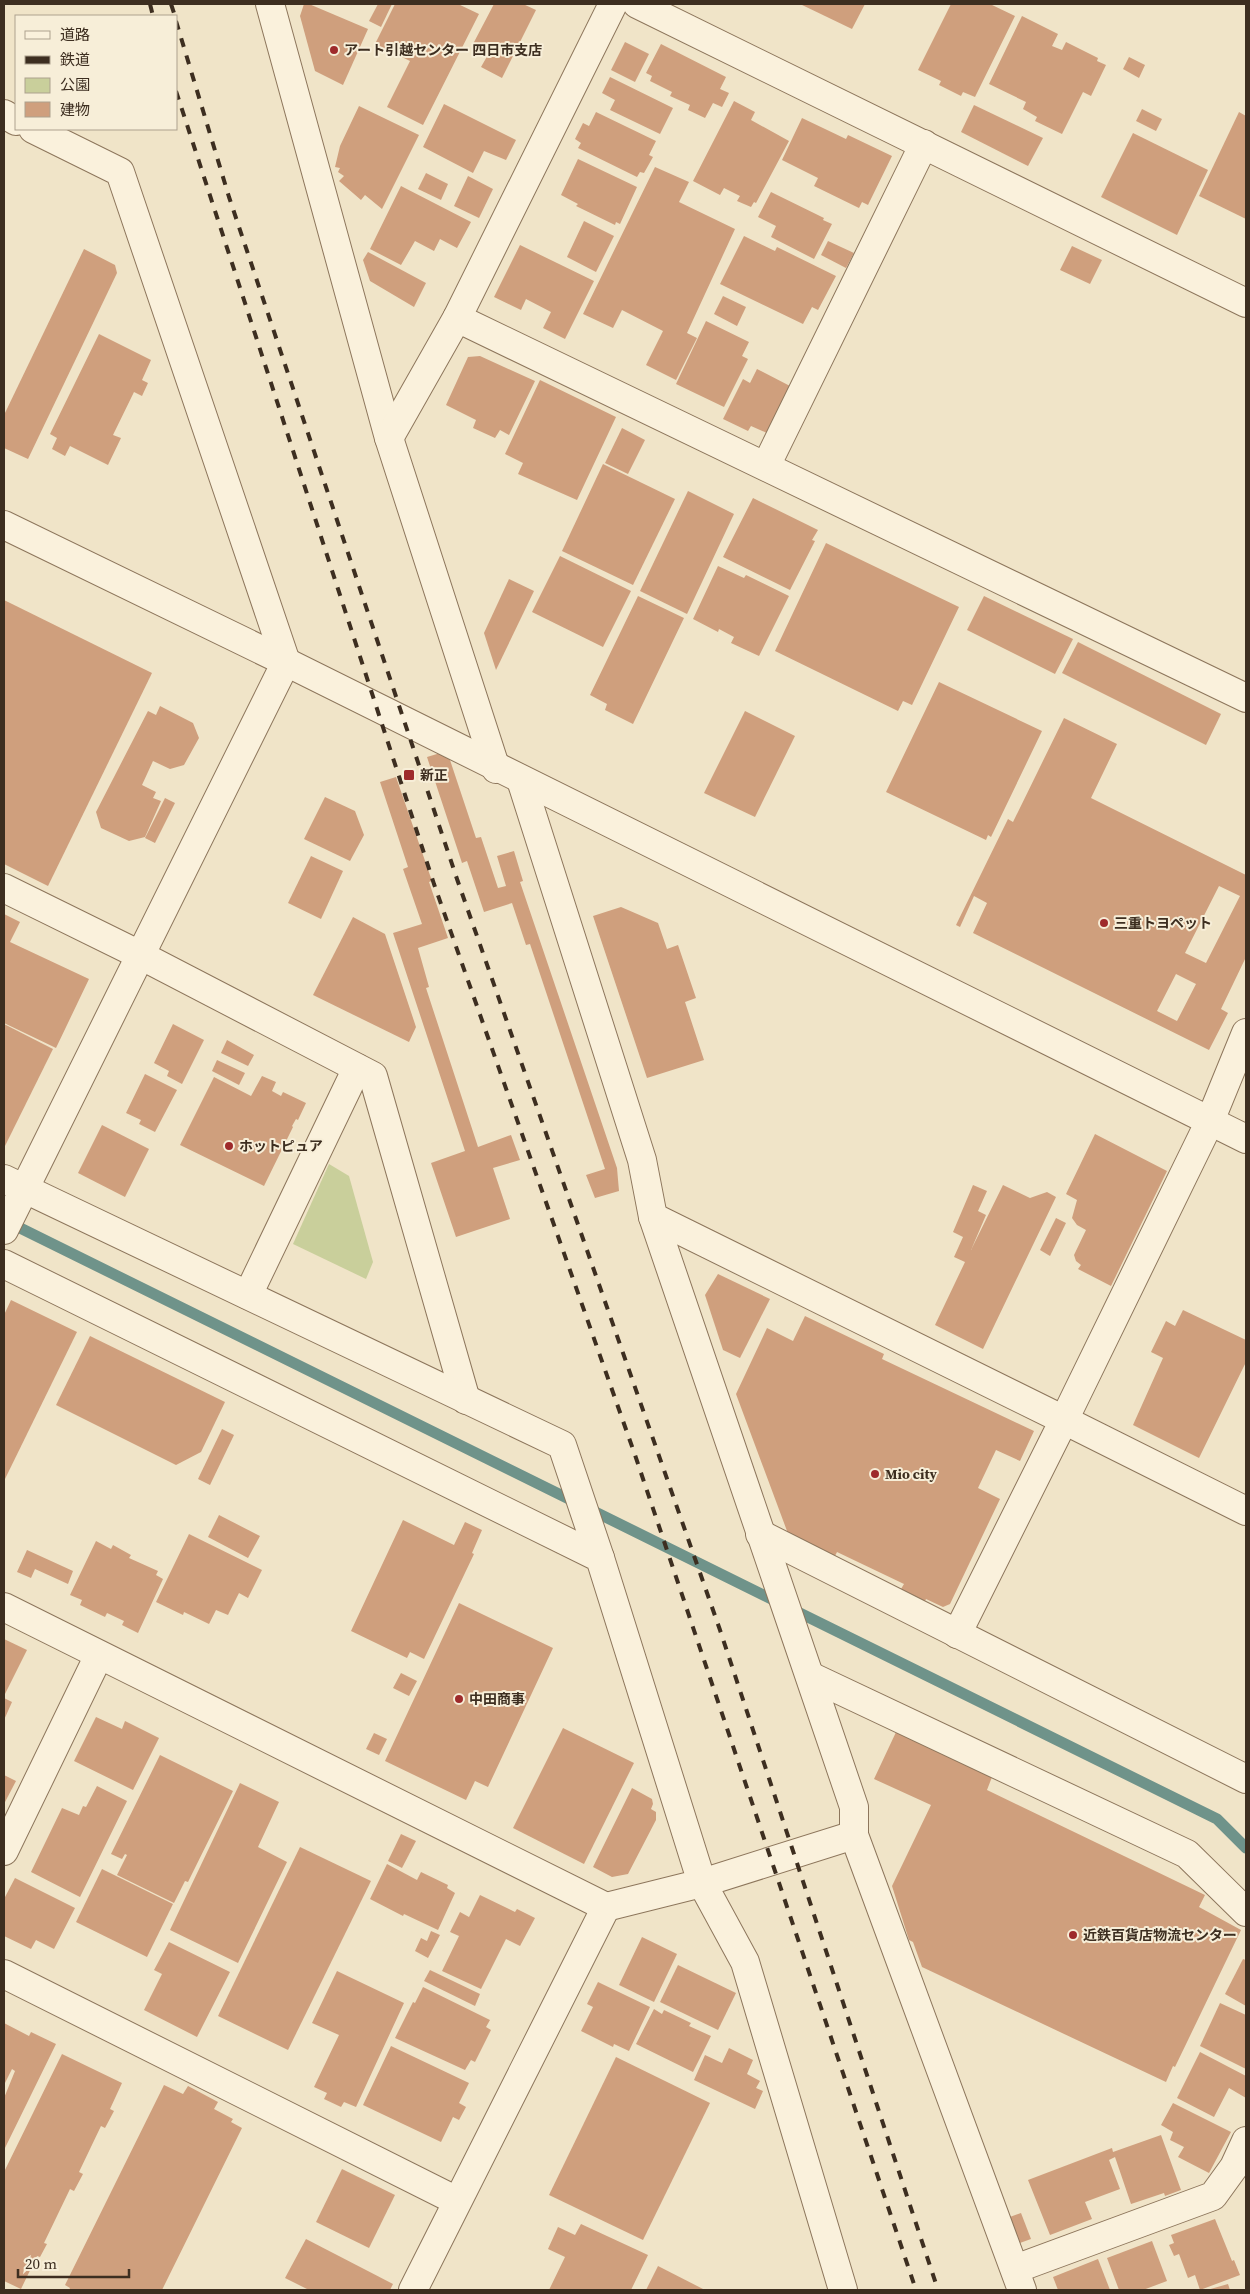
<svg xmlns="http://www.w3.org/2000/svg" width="1250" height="2294" viewBox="0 0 1250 2294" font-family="'Source Serif 4','Noto Sans JP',serif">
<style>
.green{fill:#c9cf9b}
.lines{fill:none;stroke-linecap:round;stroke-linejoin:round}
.stream{stroke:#6f938a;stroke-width:11}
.building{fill:#cf9f7d;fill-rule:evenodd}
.minor-casing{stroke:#8d765c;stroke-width:30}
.minor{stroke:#faf1dc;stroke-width:28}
.rail{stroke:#3d2e20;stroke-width:4;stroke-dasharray:9 9;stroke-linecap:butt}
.poi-dot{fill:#9e2a2b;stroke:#f7eed8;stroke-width:2}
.labels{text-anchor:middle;stroke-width:4;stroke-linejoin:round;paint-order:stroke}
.poi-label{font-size:14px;font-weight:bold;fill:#3d2e20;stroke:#f7eed8;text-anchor:start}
</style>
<rect width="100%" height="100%" fill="#f0e4c8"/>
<!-- green -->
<path class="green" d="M329 1164 349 1176 373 1262 366 1279 293 1244Z"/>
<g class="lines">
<!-- stream -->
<path class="stream" d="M8 1222 1217 1819 1246 1848"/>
</g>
<!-- building -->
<g class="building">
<path d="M304 4H309L368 29 343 85 315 71 300 16Z"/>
<path d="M378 4H392L381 27 369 21Z"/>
<path d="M395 4H458L479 14 423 125 387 107 410 61 375 44Z"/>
<path d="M494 4H523L536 10 502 78 481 67 489 53 473 44Z"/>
<path d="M800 4H865L852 29Z"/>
<path d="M951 4H990L1015 16 975 97 963 92 961 96 939 85 941 81 918 70Z"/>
<path d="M1022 16 1058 34 1052 46 1062 50 1066 42 1098 58 1097 61 1106 65 1091 96 1083 92 1062 134 1035 121 1037 117 1023 109 1026 102 989 84Z"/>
<path d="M625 42 649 54 635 82 611 70Z"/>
<path d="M661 44 726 77 720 89 729 93 722 107 713 103 705 118 688 110 690 105 670 96 672 92 650 81 652 76 646 73Z"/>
<path d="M1129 57 1145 65 1139 78 1123 69Z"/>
<path d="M610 77 673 108 660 134 610 110 615 100 602 93Z"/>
<path d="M734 101 755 112 751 120 789 141 756 203 754 202 751 207 737 201 740 196 724 188 720 195 693 181Z"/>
<path d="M444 104 516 140 506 160 484 151 473 173 423 147Z"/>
<path d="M974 105 1043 138 1028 166 961 132Z"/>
<path d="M359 106 419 135 382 209 365 195 361 200 339 181 344 176 338 172 340 168 335 167 340 146Z"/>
<path d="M1142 109 1162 119 1156 131 1136 121Z"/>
<path d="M596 112 656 141 649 155 653 157 644 173 640 172 637 177 578 148 581 143 575 139 583 123 589 126Z"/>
<path d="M1239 112 1246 116V219L1199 196Z"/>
<path d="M802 118 846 139 848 135 892 156 868 205 862 202 859 208 814 186 818 178 782 160Z"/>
<path d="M1133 133 1208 170 1177 235 1101 197Z"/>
<path d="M578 159 637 187 620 224 616 222 615 225 576 206 578 204 561 195Z"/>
<path d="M655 167 689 182 679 202 735 229 687 333 697 338 676 380 646 365 663 331 622 310 613 328 583 314Z"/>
<path d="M426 173 448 184 441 200 418 189Z"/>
<path d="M468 176 493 189 479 218 454 206Z"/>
<path d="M401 186 471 222 457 248 440 239 434 251 415 241 401 265 370 249Z"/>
<path d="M771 192 824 218 823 220 832 224 814 259 771 237 776 226 758 217Z"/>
<path d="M584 221 614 236 596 272 567 257Z"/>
<path d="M744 236 775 251 777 247 836 276 818 310 812 307 803 324 720 284Z"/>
<path d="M828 241 854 253 846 268 821 255Z"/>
<path d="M520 245 594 281 565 339 543 328 551 312 526 299 521 310 494 297Z"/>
<path d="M1072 246 1102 260 1090 284 1060 270Z"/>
<path d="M84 249 115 265 117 273 28 459 4 448V415Z"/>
<path d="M368 252 426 283 414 307 370 281 363 260Z"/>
<path d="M723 296 746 307 737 326 714 314Z"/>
<path d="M706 321 749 342 742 356 748 359 724 407 676 384Z"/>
<path d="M99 334 151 360 142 380 148 383 142 396 134 392 113 435 121 438 108 465 70 446 65 456 52 449 57 438 50 434Z"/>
<path d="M480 356 535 381 509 435 500 430 495 438 473 428 476 420 446 405 468 357Z"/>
<path d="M757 369 790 386 767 433 751 426 748 431 723 419 743 379 750 383Z"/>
<path d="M540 380 616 417 577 500 518 474 523 463 505 454Z"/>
<path d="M622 428 645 440 628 474 605 463Z"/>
<path d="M603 464 675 499 633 585 562 551Z"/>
<path d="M688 491 734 514 687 614 640 591Z"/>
<path d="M753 498 818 530 812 540 815 541 790 590 723 557Z"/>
<path d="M826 543 959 607 912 705 903 701 898 711 775 651Z"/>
<path d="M560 556 631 591 603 647 532 612Z"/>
<path d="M718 566 744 578 746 575 789 596 759 656 731 643 734 637 719 629 718 632 693 619Z"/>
<path d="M509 579 534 591 496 670 484 633Z"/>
<path d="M638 596 684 618 633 724 605 710 607 704 590 695Z"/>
<path d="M984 596 1073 639 1055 674 967 630Z"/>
<path d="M4 600 152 673 48 886 4 864Z"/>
<path d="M1078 642 1221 714 1206 745 1062 673Z"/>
<path d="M939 682 1042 731 991 837 988 835 986 840 886 792Z"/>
<path d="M160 706 193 723 199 738 184 765 170 769 153 761 142 785 156 792 153 798 161 801 145 837 129 841 101 828 96 812 148 711 156 715Z"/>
<path d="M745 711 795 736 755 817 704 793Z"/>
<path d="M1064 718 1117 744 1091 798 1246 875V957L1221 1009 1228 1013 1209 1050 973 933 987 903 974 896 960 927 956 925 1008 819 1013 822ZM1219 886 1240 896 1206 963 1185 953ZM1176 974 1196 984 1177 1021 1157 1011Z"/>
<path d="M447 751 476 838 481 837 498 888 506 886 497 856 514 851 523 881 520 882 617 1168 619 1191 595 1198 586 1175 605 1169 530 944 526 945 512 903 484 912 467 861 462 863 427 757Z"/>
<path d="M396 777 432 881 429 882 448 938 418 948 429 987 426 988 478 1147 511 1135 520 1160 493 1168 510 1219 456 1237 431 1163 465 1151 393 933 422 924 403 869 408 867 380 782Z"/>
<path d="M325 797 355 811 364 835 350 861 304 839Z"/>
<path d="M165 798 175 803 155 843 145 838Z"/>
<path d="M311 856 343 871 321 919 288 903Z"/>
<path d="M621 907 658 923 667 949 678 945 696 998 685 1002 704 1060 647 1078 593 916Z"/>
<path d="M4 914 20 922 10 942 89 979 56 1048 4 1023Z"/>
<path d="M353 917 385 934 416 1027 409 1042 313 995Z"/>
<path d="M4 1024 53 1049 4 1148Z"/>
<path d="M173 1024 204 1040 182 1084 167 1076 169 1071 154 1063Z"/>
<path d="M227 1040 254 1055 248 1066 221 1053Z"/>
<path d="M217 1060 245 1073 239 1085 212 1071Z"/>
<path d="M145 1074 177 1090 155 1132 139 1124 141 1120 126 1113Z"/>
<path d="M262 1076 276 1082 272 1091 281 1096 283 1092 306 1103 298 1120 296 1119 292 1126 293 1127 264 1186 180 1145 214 1077 251 1096Z"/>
<path d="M102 1125 149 1149 125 1197 78 1173Z"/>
<path d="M1095 1134 1167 1171 1111 1286 1078 1269 1081 1265 1076 1261 1074 1255 1086 1230 1077 1225 1072 1218 1077 1200 1066 1194Z"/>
<path d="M973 1185 987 1191 978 1211 986 1215 971 1250 1003 1185 1030 1198 1047 1192 1056 1197 983 1349 935 1325 965 1262 954 1257 963 1237 953 1232Z"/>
<path d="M1056 1218 1066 1223 1050 1256 1040 1250Z"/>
<path d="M718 1274 770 1299 740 1358 723 1350 705 1295Z"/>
<path d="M11 1300 77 1332 4 1481V1315Z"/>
<path d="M1183 1310 1246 1340V1362L1199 1458 1133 1425 1163 1358 1151 1352 1166 1321 1175 1326Z"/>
<path d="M805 1316 884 1354 882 1359 1034 1431 1020 1461 996 1450 978 1488 1000 1499 950 1604 943 1607 926 1599 925 1601 901 1589 904 1584 837 1552 833 1560 790 1539 736 1394 767 1328 793 1341Z"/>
<path d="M90 1336 225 1402 201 1452 176 1465 56 1405Z"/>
<path d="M222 1429 234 1435 210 1485 198 1479Z"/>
<path d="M219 1515 260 1536 248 1558 208 1537Z"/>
<path d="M403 1520 454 1545 465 1522 482 1530 472 1553 474 1554 424 1659 410 1652 407 1658 351 1631Z"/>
<path d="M189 1534 262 1570 248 1598 239 1593 228 1615 216 1610 209 1624 184 1612 183 1615 156 1602Z"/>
<path d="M96 1541 111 1549 113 1545 131 1555 129 1558 158 1571 156 1575 163 1579 138 1633 122 1625 124 1621 107 1613 105 1617 80 1605 82 1600 70 1595Z"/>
<path d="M27 1550 73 1571 68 1584 35 1569 31 1578 17 1572Z"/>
<path d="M459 1603 553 1648 488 1787 475 1781 466 1800 385 1761Z"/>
<path d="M4 1639 27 1650 4 1696Z"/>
<path d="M401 1673 417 1681 409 1696 393 1688Z"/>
<path d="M4 1698 12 1702 4 1720Z"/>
<path d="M96 1717 122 1729 125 1721 159 1738 133 1790 74 1761Z"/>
<path d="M563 1728 634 1763 584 1864 513 1828Z"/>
<path d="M897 1730 992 1777 987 1790 1205 1895 1199 1907 1241 1930 1175 2067 1173 2066 1166 2082 922 1967 913 1942 909 1940 892 1886 931 1805 874 1779Z"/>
<path d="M374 1733 387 1739 379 1755 366 1749Z"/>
<path d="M160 1755 233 1791 188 1882 185 1881 174 1903 117 1875 127 1855 125 1854 122 1859 111 1854Z"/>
<path d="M4 1775 16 1781 4 1804Z"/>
<path d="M240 1783 279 1802 258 1847 287 1862 238 1963 170 1930Z"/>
<path d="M97 1786 127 1801 80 1897 31 1872 62 1808 79 1815 83 1806 86 1807Z"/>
<path d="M632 1788 652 1799 653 1804 651 1809 656 1812V1820L628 1874 612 1877 593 1867Z"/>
<path d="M401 1834 416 1841 402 1868 388 1861Z"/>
<path d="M300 1847 371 1881 288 2050 218 2016Z"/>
<path d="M387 1864 417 1880 421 1872 448 1885 447 1888 455 1893 438 1930 404 1914 403 1916 370 1899Z"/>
<path d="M102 1869 173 1904 147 1957 76 1922Z"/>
<path d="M15 1878 75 1908 54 1949 36 1940 31 1949 4 1936V1899Z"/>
<path d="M480 1895 515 1912 517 1909 535 1918 520 1946 506 1939 481 1989 442 1971 459 1936 450 1932 460 1912 469 1917Z"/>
<path d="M431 1931 440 1935 428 1958 415 1951 421 1938 427 1941Z"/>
<path d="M642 1937 677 1954 654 2002 619 1985Z"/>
<path d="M169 1942 230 1972 197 2037 144 2010 162 1974 154 1970Z"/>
<path d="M1243 1959 1246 1960V2006L1225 1994Z"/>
<path d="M678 1965 736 1993 718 2030 660 2002Z"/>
<path d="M430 1970 480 1994 475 2006 424 1981Z"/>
<path d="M337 1971 404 2003 356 2107 344 2102 341 2107 324 2099 327 2093 314 2087 339 2035 312 2023Z"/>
<path d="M598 1982 650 2007 629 2051 614 2044 613 2047 581 2031 593 2007 587 2004Z"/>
<path d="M423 1987 490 2020 486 2027 491 2030 475 2062 471 2060 465 2070 395 2038 413 2002 415 2003Z"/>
<path d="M1220 2003 1246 2015V2069L1200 2046Z"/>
<path d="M654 2009 662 2014 664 2010 691 2023 689 2026 711 2036 693 2072 636 2044Z"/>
<path d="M4 2023 29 2036 31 2032 56 2044 4 2150V2098L15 2071 12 2069 4 2085Z"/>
<path d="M391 2046 469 2083 459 2103 466 2107 459 2120 453 2117 441 2142 363 2105Z"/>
<path d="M729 2048 753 2060 747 2074 760 2081 756 2088 763 2091 755 2109 694 2080 705 2055 722 2063Z"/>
<path d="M1200 2052 1246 2076V2098L1229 2088 1214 2117 1177 2098Z"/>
<path d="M62 2054 122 2083 110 2109 114 2111 105 2128 101 2126 79 2172 83 2174 74 2191 70 2189 44 2243 47 2244 40 2257 37 2256 21 2289 4 2281V2172Z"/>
<path d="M616 2057 710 2103 643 2240 549 2195Z"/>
<path d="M164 2085 183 2094 188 2086 218 2102 214 2109 233 2119 231 2122 242 2128 162 2290H69L70 2288 65 2285Z"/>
<path d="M1173 2103 1231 2132 1209 2173 1178 2157 1184 2147 1170 2140 1173 2132 1161 2125Z"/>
<path d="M1161 2135 1181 2190 1165 2196 1164 2193 1131 2204 1115 2157 1109 2160 1120 2189 1085 2202 1092 2219 1050 2235 1028 2180 1112 2148 1113 2152Z"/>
<path d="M342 2169 395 2195 369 2248 316 2222Z"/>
<path d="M1021 2213 1031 2239 1017 2244 1007 2218Z"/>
<path d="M1215 2219 1232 2261 1234 2260 1240 2275 1200 2290 1195 2275 1188 2278 1179 2254 1174 2256 1169 2245 1174 2243 1171 2235Z"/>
<path d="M581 2224 648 2255 631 2290H549L565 2257 548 2249 558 2227 575 2235Z"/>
<path d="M306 2239 393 2284 390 2290H309L285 2278Z"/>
<path d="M1152 2241 1167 2281 1143 2290H1119L1107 2258Z"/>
<path d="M1098 2259 1110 2290H1058L1053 2277Z"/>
<path d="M658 2266 705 2290H646Z"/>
<path d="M1228 2284 1230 2290H1207Z"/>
</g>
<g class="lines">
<!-- minor casing -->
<g class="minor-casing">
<g id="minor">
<path d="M270 4 389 438 496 769"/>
<path d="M637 4 1246 303"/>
<path d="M4 114 16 121"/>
<path d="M457 318 1246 698"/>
<path d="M389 438 457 318 613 4"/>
<path d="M766 466 924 144"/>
<path d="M4 525 286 662 1246 1139"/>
<path d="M521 780 642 1160 653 1217 854 1807V1835L1022 2290"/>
<path d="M4 888 140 955 373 1076 466 1400"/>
<path d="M1246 1033 1210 1121 1064 1420 1246 1511"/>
<path d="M4 1179 562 1445 600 1558"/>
<path d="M653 1217 1064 1420 957 1634"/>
<path d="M4 1230 286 662 120 172 33 129"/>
<path d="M4 1264 600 1558 702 1883 606 1907"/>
<path d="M248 1295 357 1068"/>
<path d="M760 1534 1246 1779"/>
<path d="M4 1607 606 1907 413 2290"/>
<path d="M810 1676 1187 1854 1246 1912"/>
<path d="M4 1851 99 1655"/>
<path d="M4 1974 457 2201"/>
<path d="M1015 2269 1213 2196 1234 2167 1246 2141"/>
<path d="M843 2290 745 1962 702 1883 854 1835"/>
</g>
</g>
<!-- minor -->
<use href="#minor" class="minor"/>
<!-- rail -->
<g class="rail">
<path d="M150 4 153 16"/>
<path d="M171 4 175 16"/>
<path d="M176 21 229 197 457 879 720 1630 938 2290"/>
<path d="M176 91 434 884 635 1455 916 2290"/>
</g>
</g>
<!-- markers -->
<g class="poi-dot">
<circle cx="334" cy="50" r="5"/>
<rect x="403" y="769" width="12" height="12" rx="2.5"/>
<circle cx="1104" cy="923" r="5"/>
<circle cx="229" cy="1146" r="5"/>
<circle cx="875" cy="1474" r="5"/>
<circle cx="459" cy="1699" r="5"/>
<circle cx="1073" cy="1935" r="5"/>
</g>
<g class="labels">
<!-- poi labels -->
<g class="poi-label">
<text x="344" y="55">アート引越センター 四日市支店</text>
<text x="420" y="780">新正</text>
<text x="1114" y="928">三重トヨペット</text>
<text x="239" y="1151">ホットピュア</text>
<text x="885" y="1479">Mio city</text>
<text x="469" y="1704">中田商事</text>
<text x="1083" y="1940">近鉄百貨店物流センター</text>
</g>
</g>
<!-- border -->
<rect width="1250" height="2294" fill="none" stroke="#3d2e20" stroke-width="10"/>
<!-- legend -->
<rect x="15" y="15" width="162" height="115" fill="#f7eed8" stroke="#ada18e"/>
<rect x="25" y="31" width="25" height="8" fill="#faf1dc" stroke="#ada18e"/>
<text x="60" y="40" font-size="15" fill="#3d2e20">道路</text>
<rect x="25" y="56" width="25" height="8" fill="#3d2e20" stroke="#ada18e"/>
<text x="60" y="65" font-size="15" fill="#3d2e20">鉄道</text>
<rect x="25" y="78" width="25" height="15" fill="#c9cf9b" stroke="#ada18e"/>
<text x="60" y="90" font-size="15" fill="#3d2e20">公園</text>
<rect x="25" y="102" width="25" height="15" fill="#cf9f7d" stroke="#ada18e"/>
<text x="60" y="115" font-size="15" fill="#3d2e20">建物</text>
<!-- scale -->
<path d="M18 2269v8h111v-8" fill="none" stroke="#3d2e20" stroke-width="2.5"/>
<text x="25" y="2269" font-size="15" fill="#3d2e20" stroke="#f7eed8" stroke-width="4" paint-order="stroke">20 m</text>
</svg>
